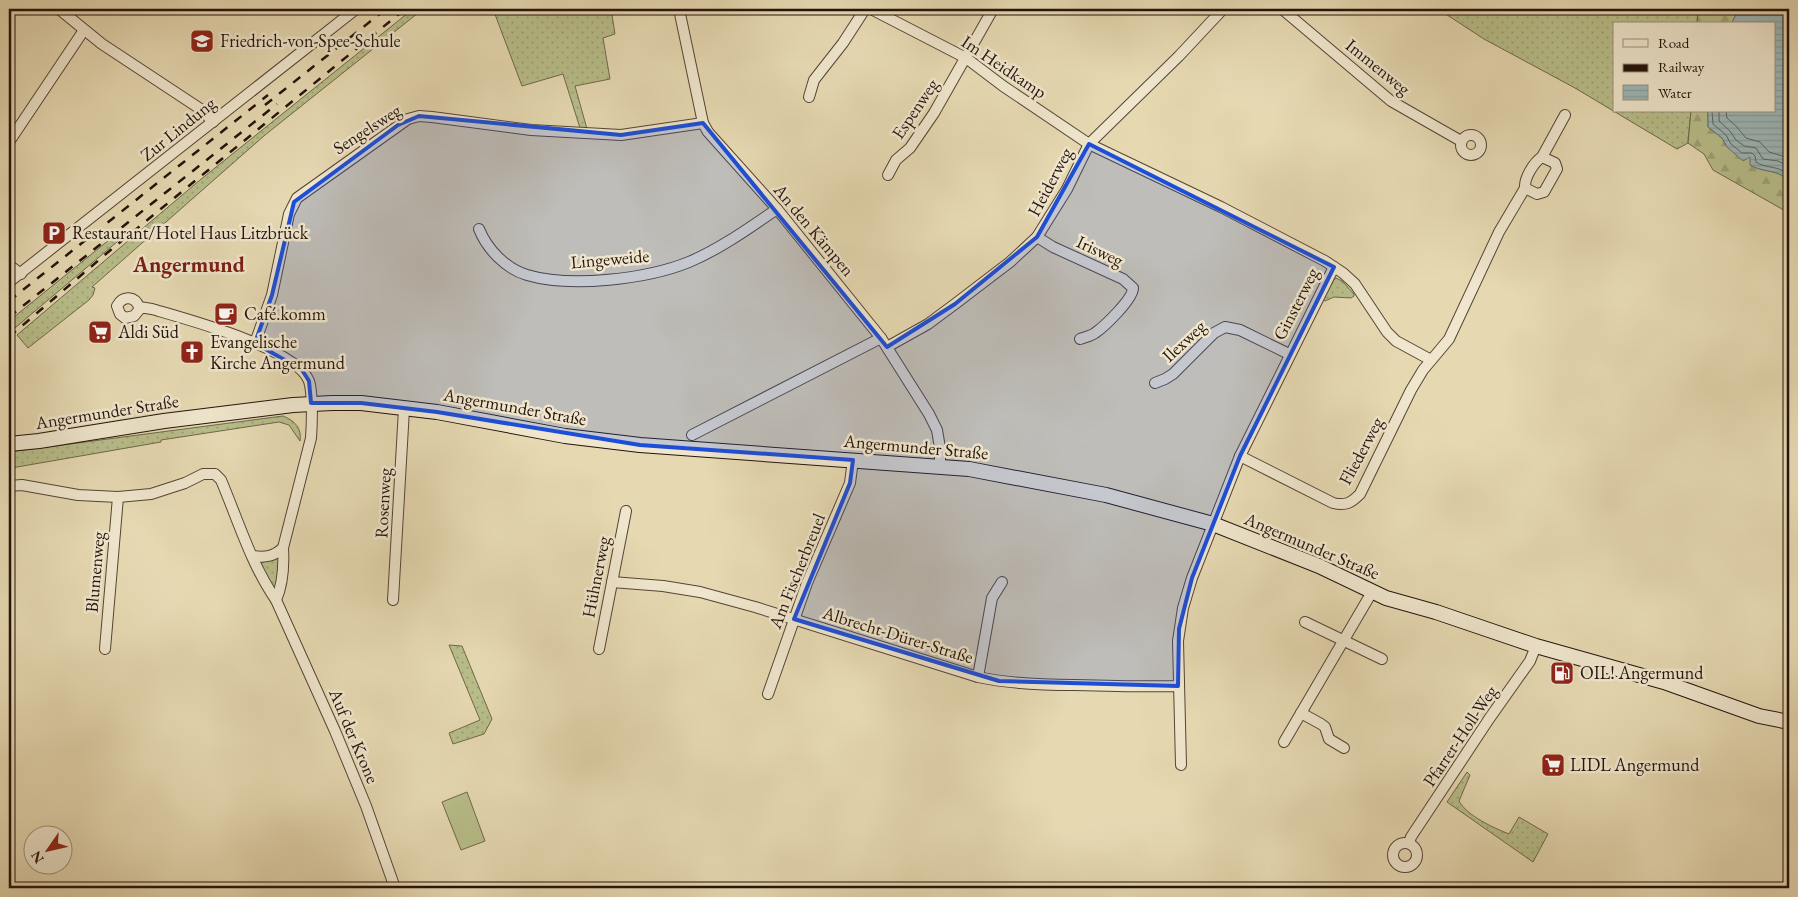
<svg xmlns="http://www.w3.org/2000/svg" width="1798" height="897" viewBox="0 0 1798 897" font-family="'EB Garamond',serif">
<style>
.grass{fill:url(#grass-dots);stroke:#6e684a}
.forest{fill:url(#forest-firs);stroke:#6e684a}
.pitch{fill:#b8be8a;stroke:#6e684a}
.water{fill:url(#water-rules);stroke:#6c7572}
.lines{fill:none;stroke-linecap:round;stroke-linejoin:round}
.shore{stroke:#606561;stroke-width:1}
.street-casing{stroke:#544435;stroke-width:12}
.secondary-casing{stroke:#24130b;stroke-width:16}
.street{stroke:#efe6cd;stroke-width:10}
.secondary{stroke:#efe6cd;stroke-width:14}
.rail{stroke:#24130b;stroke-width:2.5;stroke-dasharray:9 9;stroke-linecap:butt}
.marked{fill:#1d4ed8;fill-opacity:0.2;stroke:#1d4ed8;stroke-width:4;stroke-linejoin:round}
.labels{text-anchor:middle;stroke-width:5;stroke-linejoin:round;paint-order:stroke}
.poi-label{font-size:18px;fill:#24130b;stroke:#efe6cd;text-anchor:start}
.street-label{font-size:18px;fill:#24130b;stroke:#efe6cd}
.district-label{font-size:22px;font-weight:bold;fill:#7a1f14;stroke:#efe6cd}
</style>
<defs>
<pattern id="grass-dots" width="8" height="8" patternUnits="userSpaceOnUse" patternTransform="scale(1.25)"><rect width="8" height="8" fill="#b8be8a"/><path d="M2 2h.1M6 6h.1" fill="none" stroke="#9ea276" stroke-width="1.8" stroke-linecap="round"/></pattern>
<pattern id="forest-firs" width="22" height="20" patternUnits="userSpaceOnUse" patternTransform="scale(1.25)"><rect width="22" height="20" fill="#b8be8a"/><path d="M5 1l3.5 6h-7zM16 11l3.5 6h-7z" fill="#9ea276"/></pattern>
<pattern id="water-rules" width="6" height="5" patternUnits="userSpaceOnUse" patternTransform="scale(1.25)"><rect width="6" height="5" fill="#9cb7b7"/><path d="M0 2.5h6" fill="none" stroke="#869c9c"/></pattern>
</defs>
<rect width="100%" height="100%" fill="#e6d9b2"/>
<filter id="stains"><feTurbulence type="fractalNoise" baseFrequency=".004" numOctaves="4"/><feColorMatrix values="0 0 0 0 .2 0 0 0 0 .09 0 0 0 0 .02 0 0 0 .5 -.17"/></filter>
<radialGradient id="worn" r=".72"><stop offset=".6" stop-color="#630" stop-opacity="0"/><stop offset="1" stop-color="#630" stop-opacity=".3"/></radialGradient>
<!-- grass -->
<g class="grass">
<path d="M413 9H423L265 135 92 287 95 288 93 295 89 300 28 348 17 335 200 180Z"/>
<path d="M493 9H611L615 34 603 38 610 79 575 86 587 129 580 128 563 74 522 86Z"/>
<path d="M1438 9H1698L1697 24H1614V111H1691L1688 143 1677 149 1575 88 1484 39Z"/>
<path d="M120 231 124 236 9 333V321Z"/>
<path d="M1336 278 1342 281 1354 294V296L1351 298 1334 297 1325 301 1323 300 1331 283Z"/>
<path d="M283 416C295 421 302 428 300 441L289 425 279 422 161 440V442L17 467 9 470V452Z"/>
<path d="M277 557 280 558V560L276 587 273 589 260 561Z"/>
<path d="M449 645 462 646 492 719 484 734 453 744 449 733 480 720Z"/>
<path d="M1467 772 1470 775 1459 801C1467 816 1494 828 1509 834L1519 817 1548 834 1533 862 1447 802Z"/>
</g>
<!-- forest -->
<g class="forest">
<path d="M1698 9H1737V13L1731 24H1697Z"/>
<path d="M1691 111H1706L1708 113V127L1722 138 1727 147 1751 156V165C1763 173 1782 169 1789 183V213L1713 170 1704 154 1688 143Z"/>
</g>
<!-- pitch -->
<path class="pitch" d="M467 792 485 841 461 850 442 802Z"/>
<!-- water -->
<path class="water" d="M1737 9H1789V183C1782 169 1763 173 1750 165V157L1743 161 1727 147 1722 138 1708 127V113L1706 111H1774V24H1731L1737 13Z"/>
<g class="lines">
<!-- shore -->
<g class="shore">
<path d="M1712 111 1713 124 1726 135 1731 144 1742 153H1752L1755 156 1756 162C1766 169 1779 165 1789 175"/>
<path d="M1719 111V121L1730 131 1736 140 1744 146 1756 148 1763 159 1778 161 1789 166"/>
<path d="M1726 111 1727 118 1736 126 1746 138 1760 142 1769 152 1789 158"/>
</g>
<!-- street casing -->
<g class="street-casing">
<g id="street">
<path d="M59 9 102 44 202 110 213 122"/>
<path d="M679 9 703 123 708 132 777 209 881 338 929 414 937 430 940 448V466"/>
<path d="M871 9 966 58 1003 86 1089 144 1221 207 1325 261 1343 273 1355 284 1387 332 1396 341 1431 360"/>
<path d="M1282 9 1391 101 1461 141"/>
<path d="M809 97 814 80 843 43 865 9"/>
<circle cx="1471" cy="145" r="10"/>
<path d="M9 142 84 30"/>
<path d="M888 175 896 160 910 148 934 113 993 9"/>
<path d="M1525 188 1537 194 1544 192 1557 169 1555 163 1542 157"/>
<path d="M479 229C487 249 506 269 527 275 571 288 647 279 689 262 720 249 749 228 777 209"/>
<path d="M1037 237 1053 247 1123 279 1133 288C1133 299 1105 326 1095 333 1091 336 1085 337 1080 339"/>
<path d="M9 265 21 274"/>
<path d="M9 282 356 9"/>
<path d="M139 307C135 296 123 295 117 306L120 314 125 318 134 316 139 310V307L152 309C186 319 296 348 309 381 313 393 312 424 311 438L283 548C284 565 283 584 276 600L335 731 366 806 395 888"/>
<path d="M255 343 272 295 289 214 297 198 408 119 419 116 432 117 531 130 621 135 703 123"/>
<path d="M887 347 928 324 955 304 1010 262 1037 237 1067 189 1089 144 1179 56 1223 9"/>
<path d="M1155 383 1165 379 1173 374 1214 333 1225 327 1240 330 1289 354"/>
<path d="M692 435 881 338"/>
<path d="M1240 456 1333 503C1346 506 1351 503 1360 494L1411 390 1423 370 1449 339 1499 232 1525 188C1524 178 1534 162 1542 157L1565 115"/>
<path d="M9 486 22 485 78 495 118 497 151 494 185 483 203 474H215L221 480C238 520 251 564 276 600"/>
<path d="M253 556C266 558 274 556 283 548"/>
<path d="M612 582 663 586 700 592 755 607 978 677C1010 684 1042 685 1074 685 1109 686 1144 687 1178 686"/>
<path d="M393 600 404 409"/>
<path d="M1305 622 1382 659"/>
<path d="M105 649 118 497"/>
<path d="M599 649 626 511"/>
<path d="M978 677 992 598 1002 582"/>
<path d="M768 694 807 583 850 483 853 460"/>
<path d="M1301 713 1321 724 1325 727 1329 739 1344 748"/>
<path d="M1284 742 1372 592"/>
<path d="M1181 765 1178 641 1183 608 1192 578 1240 456 1334 267"/>
<path d="M1409 843 1411 837 1489 719 1530 661 1536 646"/>
<circle cx="1405" cy="855" r="12"/>
</g>
</g>
<!-- secondary casing -->
<g class="secondary-casing">
<path id="secondary" d="M9 444 39 441 164 421 293 405 332 403H361L437 412 565 436 640 445 969 469 1106 495 1213 524 1319 566 1386 598 1436 612 1536 646 1664 682 1759 716 1789 722"/>
</g>
<!-- street -->
<use href="#street" class="street"/>
<!-- secondary -->
<use href="#secondary" class="secondary"/>
<!-- rail -->
<g class="rail">
<path d="M265 105 386 9"/>
<path d="M9 301 268 95"/>
<path d="M9 317 277 104"/>
<path d="M9 337 107 253 405 9"/>
</g>
</g>
<!-- marked area -->
<path class="marked" d="M419 116 621 135 703 123 887 347 955 304 1037 237 1089 144 1334 267 1240 456 1192 578 1179 629 1178 686 999 681 794 619 850 483 853 460 640 445 437 412 361 403H311L309 381 302 370 255 343 272 295 294 202 398 125Z"/>
<!-- icons -->
<defs>
<g id="school-square" transform="scale(1.25)"><rect x="-9" y="-9" width="18" height="18" rx="4" fill="#8f2418" stroke="#efe6cd"/><path d="M0-5L7-2L0 1L-7-2ZM-4 1L0 2.5L4 1V4Q0 6-4 4Z" fill="#fff"/></g>
<g id="parking-square" transform="scale(1.25)"><rect x="-9" y="-9" width="18" height="18" rx="4" fill="#8f2418" stroke="#efe6cd"/><path d="M-3.5-5.5H1a3.5 3.5 0 0 1 0 7H-1V5.5H-3.5ZM-1-3.4V-.6H.8a1.4 1.4 0 0 0 0-2.8Z" fill="#fff"/></g>
<g id="cafe-square" transform="scale(1.25)"><rect x="-9" y="-9" width="18" height="18" rx="4" fill="#8f2418" stroke="#efe6cd"/><path d="M-5.5-4.5H6V0H3Q3 3.5 0 3.5H-2.5Q-5.5 3.5-5.5 0ZM3-3.2v2h1.7v-2ZM-6 4.5H4V6H-6Z" fill="#fff"/></g>
<g id="supermarket-square" transform="scale(1.25)"><rect x="-9" y="-9" width="18" height="18" rx="4" fill="#8f2418" stroke="#efe6cd"/><path d="M-6-5.5h2.5l.6 2H6L4.5 2H-2.5L-4.4-4H-6ZM-1.5 3.2a1.3 1.3 0 1 0 .1 0ZM3 3.2a1.3 1.3 0 1 0 .1 0Z" fill="#fff"/></g>
<g id="church-square" transform="scale(1.25)"><rect x="-9" y="-9" width="18" height="18" rx="4" fill="#8f2418" stroke="#efe6cd"/><path d="M-1.2-6h2.4v3.5h3.3v2.4h-3.3V6h-2.4V-.1h-3.3v-2.4h3.3Z" fill="#fff"/></g>
<g id="fuel-square" transform="scale(1.25)"><rect x="-9" y="-9" width="18" height="18" rx="4" fill="#8f2418" stroke="#efe6cd"/><path d="M-5.5-6h7V0h2V4h1.3V-2.5L3-4.5l.8-.8L6-3V5H2.5V1h-1V6h-7ZM-4.2-4.7v3.2H.2V-4.7Z" fill="#fff"/></g>
</defs>
<g fill-rule="evenodd">
<use href="#school-square" x="202" y="41"/>
<use href="#parking-square" x="54" y="233"/>
<use href="#cafe-square" x="226" y="314"/>
<use href="#supermarket-square" x="100" y="332"/>
<use href="#church-square" x="192" y="352"/>
<use href="#fuel-square" x="1562" y="673"/>
<use href="#supermarket-square" x="1553" y="765"/>
</g>
<g class="labels">
<!-- poi labels -->
<g class="poi-label">
<text x="220" y="47">Friedrich-von-Spee-Schule</text>
<text x="72" y="239">Restaurant/Hotel Haus Litzbrück</text>
<text x="244" y="320">Café.komm</text>
<text x="118" y="338">Aldi Süd</text>
<text x="210" y="348">Evangelische<tspan x="210" dy="21">Kirche Angermund</tspan></text>
<text x="1580" y="679">OIL! Angermund</text>
<text x="1570" y="771">LIDL Angermund</text>
</g>
<!-- street labels -->
<g class="street-label">
<text transform="translate(1004 67) rotate(34)" y="6">Im Heidkamp</text>
<text transform="translate(1378 67) rotate(39)" y="6">Immenweg</text>
<text transform="translate(915 109) rotate(-56)" y="6">Espenweg</text>
<text transform="translate(178 129) rotate(-39)" y="6">Zur Lindung</text>
<text transform="translate(367 129) rotate(-33)" y="6">Sengelsweg</text>
<text transform="translate(1050 182) rotate(-62)" y="6">Heiderweg</text>
<text transform="translate(814 230) rotate(50)" y="6">An den Kämpen</text>
<text transform="translate(1100 251) rotate(25)" y="6">Irisweg</text>
<text transform="translate(610 259) rotate(-5)" y="6">Lingeweide</text>
<text transform="translate(1296 304) rotate(-63)" y="6">Ginsterweg</text>
<text transform="translate(1184 341) rotate(-43)" y="6">Ilexweg</text>
<text transform="translate(515 407) rotate(10)" y="6">Angermunder Straße</text>
<text transform="translate(107 412) rotate(-9)" y="6">Angermunder Straße</text>
<text transform="translate(916 447) rotate(5)" y="6">Angermunder Straße</text>
<text transform="translate(1361 451) rotate(-62)" y="6">Fliederweg</text>
<text transform="translate(383 503) rotate(-87)" y="6">Rosenweg</text>
<text transform="translate(1312 546) rotate(23)" y="6">Angermunder Straße</text>
<text transform="translate(797 571) rotate(-68)" y="6">Am Fischerbreuel</text>
<text transform="translate(95 572) rotate(-85)" y="6">Blumenweg</text>
<text transform="translate(596 577) rotate(-79)" y="6">Hühnerweg</text>
<text transform="translate(898 635) rotate(17)" y="6">Albrecht-Dürer-Straße</text>
<text transform="translate(354 736) rotate(67)" y="6">Auf der Krone</text>
<text transform="translate(1460 736) rotate(-56)" y="6">Pfarrer-Holl-Weg</text>
</g>
<!-- district labels -->
<g class="district-label">
<text x="189" y="272">Angermund</text>
</g>
</g>
<!-- margin -->
<rect width="1798" height="897" fill="none" stroke="#e6d9b2" stroke-width="30"/>
<rect x="10" y="10" width="1778" height="877" fill="none" stroke="#24130b" stroke-width="2.5"/>
<rect x="15" y="15" width="1768" height="867" fill="none" stroke="#24130b"/>
<!-- legend -->
<rect x="1613" y="22" width="162" height="90" fill="#efe6cd" stroke="#9e927f"/>
<rect x="1623" y="39" width="25" height="8" fill="#efe6cd" stroke="#9e927f"/>
<text x="1658" y="48" font-size="15" fill="#24130b">Road</text>
<rect x="1623" y="64" width="25" height="8" fill="#24130b" stroke="#9e927f"/>
<text x="1658" y="72" font-size="15" fill="#24130b">Railway</text>
<rect x="1623" y="85" width="25" height="15" fill="url(#water-rules)" stroke="#9e927f"/>
<text x="1658" y="98" font-size="15" fill="#24130b">Water</text>
<!-- north arrow -->
<g transform="translate(48 850) rotate(236)"><circle r="24" fill="#efe6cd" stroke="#9e927f"/>
<path d="M0-4L9 19L0 12L-9 19Z" fill="#8f2418"/>
<text y="-8" font-size="14" font-weight="bold" text-anchor="middle" fill="#24130b">N</text>
</g>
<rect width="100%" height="100%" filter="url(#stains)"/>
<rect width="100%" height="100%" fill="url(#worn)"/>
</svg>
